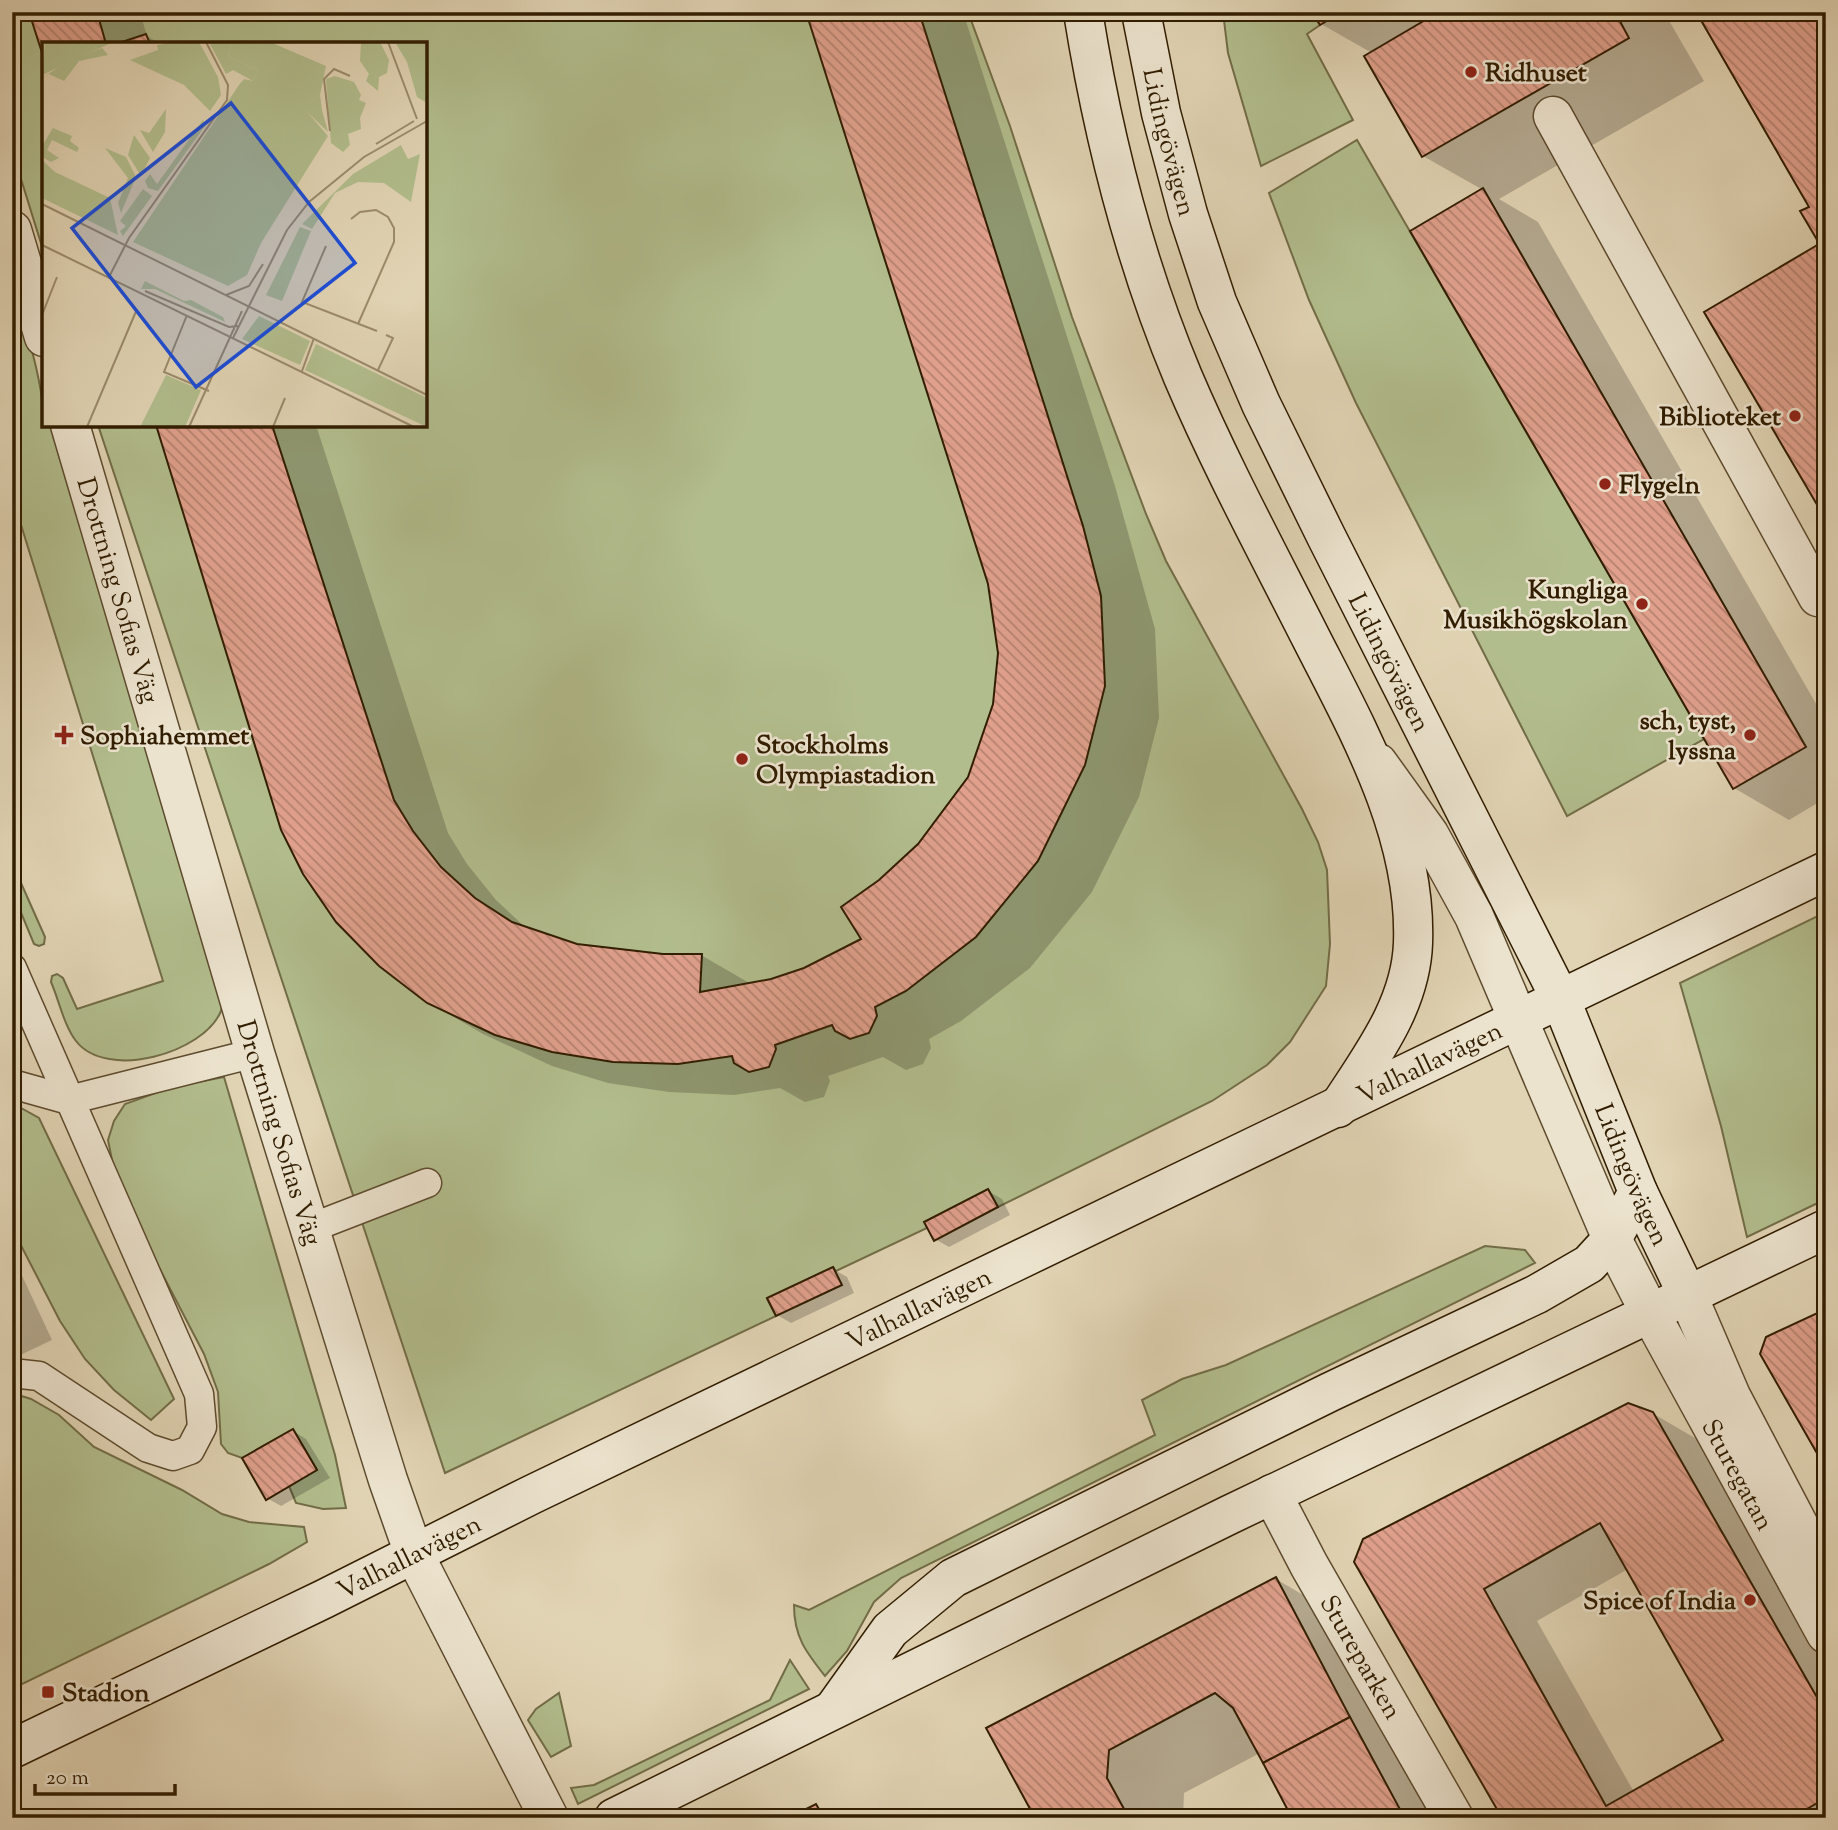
<svg xmlns="http://www.w3.org/2000/svg" width="1838" height="1830" viewBox="0 0 1838 1830" font-family="'Sorts Mill Goudy',serif">
<style>
.green{fill:#b2bd8d;stroke:#726d47;stroke-width:2}
.shadow{fill:#0003;fill-rule:evenodd}
.building{fill:url(#building-back-hatch);stroke:#311d01;stroke-width:2;fill-rule:evenodd}
.lines{fill:none;stroke-linecap:round;stroke-linejoin:round}
.service-casing{stroke:#5d4b2e;stroke-width:31}
.minor-casing{stroke:#5d4b2e;stroke-width:41}
.tertiary-casing{stroke:#5d4b2e;stroke-width:41}
.secondary-casing{stroke:#311d01;stroke-width:41}
.service{stroke:#ece3ce;stroke-width:28}
.minor{stroke:#ece3ce;stroke-width:38}
.tertiary{stroke:#ece3ce;stroke-width:38}
.secondary{stroke:#ece3ce;stroke-width:38}
.poi-dot{fill:#8f2418;stroke:#ece3ce;stroke-width:2.5}
.labels{text-anchor:middle;stroke-width:5;stroke-linejoin:round;paint-order:stroke}
.poi-label{font-size:26px;font-weight:bold;fill:#311d01;stroke:#ece3ce;text-anchor:start}
.street-label{font-size:26px;fill:#311d01;stroke:#ece3ce}
.inset-road{fill:none;stroke:#9b8b6c;stroke-width:2}
.view{fill:#1d4ed8;fill-opacity:0.15;stroke:#1d4ed8;stroke-width:3.5}
.inset-edge{fill:none;stroke:#311d01;stroke-width:3.5}
</style>
<defs>
<pattern id="building-back-hatch" width="6" height="6" patternUnits="userSpaceOnUse" patternTransform="scale(1.75)"><rect width="6" height="6" fill="#e0a08c"/><path d="M-1 5l2 2M0 0l6 6M5-1l2 2" fill="none" stroke="#b68270"/></pattern>
</defs>
<rect width="100%" height="100%" fill="#e1d4b4"/>
<filter id="stains"><feTurbulence type="fractalNoise" baseFrequency=".00286" numOctaves="4"/><feColorMatrix values="0 0 0 0 .2 0 0 0 0 .09 0 0 0 0 .02 0 0 0 .5 -.17"/></filter>
<radialGradient id="worn" r=".72"><stop offset=".6" stop-color="#630" stop-opacity="0"/><stop offset="1" stop-color="#630" stop-opacity=".3"/></radialGradient>
<!-- green -->
<g class="green">
<path d="M12 12H968L1010 126 1072 317 1146 514 1166 561 1302 809 1318 842 1327 870 1330 944 1326 986 1290 1042 1267 1065 1212 1101 998 1207 988 1189 925 1222 927 1228 836 1271 833 1267 767 1299 776 1316 445 1473 98 425H425V44H44V253L12 150Z"/>
<path d="M1223 12H1312L1320 25 1307 34 1353 120 1261 166 1228 53Z"/>
<path d="M1357 140 1704 739 1567 816 1356 403 1309 300 1269 193Z"/>
<path d="M12 307C31 327 44 398 44 425H53L221 985C221 993 224 1004 221 1011 204 1053 107 1081 76 1041 64 1026 59 1000 51 982L52 976 57 974 63 978 77 1009 163 981 12 496Z"/>
<path d="M12 871 17 874 45 937 44 944 39 946 34 944 12 891Z"/>
<path d="M1826 912V1199L1747 1237 1721 1126 1680 983Z"/>
<path d="M224 1077 335 1455 346 1508 323 1509 296 1503 289 1486 317 1470 293 1429 242 1458 228 1453 221 1444 218 1392 204 1354 152 1254 113 1165 108 1140 114 1121 125 1104 172 1087Z"/>
<path d="M12 1103 39 1118 174 1399 151 1420 114 1390 85 1359 60 1321 12 1228Z"/>
<path d="M1485 1246 1525 1250 1535 1263 901 1578 874 1602 847 1651 825 1676C806 1652 794 1637 794 1605L809 1610 1155 1435 1142 1400 1182 1379 1226 1365Z"/>
<path d="M12 1393 31 1399 59 1415 94 1447 182 1490 222 1514 249 1522 304 1527 307 1542 269 1564 12 1689Z"/>
<path d="M790 1660 809 1689 578 1804 571 1788 594 1785 770 1700Z"/>
<path d="M559 1693 571 1746 551 1757 528 1720 536 1709Z"/>
</g>
<!-- shadow -->
<g class="shadow">
<path d="M31 12H140L147 36 160 44H44Z"/>
<path d="M807 12H963L1115 486 1155 629 1159 718 1139 797 1092 892 1030 968 961 1021 929 1039 931 1048 923 1064 906 1070 883 1057 828 1076 830 1081 824 1097 805 1102 780 1088 734 1095 669 1092 608 1083 552 1066 483 1034 428 1002 158 425H316L448 833 467 864 496 900 526 928 576 946 663 955H701L751 984 805 969 864 939 880 882 919 845 969 778 994 704 1000 653 990 584Z"/>
<path d="M1314 12H1664L1704 81 1499 199 1538 222 1826 721V798L1789 820 1734 788 1483 190 1423 156 1372 53 1321 24Z"/>
<path d="M988 1191 1002 1199 1010 1215 949 1247 935 1239Z"/>
<path d="M12 1254 52 1340 12 1359Z"/>
<path d="M833 1269 847 1277 854 1293 791 1323 777 1315Z"/>
<path d="M1652 1413 1707 1445 1826 1652V1818H1504L1356 1562ZM1628 1569 1725 1740 1634 1792 1537 1621Z"/>
<path d="M293 1431 306 1439 330 1478 281 1506 267 1498Z"/>
<path d="M1276 1579 1351 1623 1455 1818H1295L1260 1753 1184 1793 1183 1818H1039Z"/>
<path d="M816 1806 836 1818H791Z"/>
</g>
<!-- building -->
<g class="building">
<path d="M29 12H97L106 44H44V59Z"/>
<path d="M806 12H919L1083 526 1101 596 1105 686 1085 765 1038 861 976 937 906 991 875 1007 877 1016 869 1033 850 1039 835 1031 832 1025 775 1045 776 1049 769 1067 749 1072 734 1063 732 1056 678 1064 613 1062 552 1052 495 1035 427 1003 379 966 336 922 303 874 281 830 156 425H272L394 800 413 831 441 867 475 898 512 922 577 944 663 954H702L700 992 771 979 804 968 861 939 841 907 879 880 918 844 968 777 993 704 998 653 988 584Z"/>
<path d="M1312 12H1342L1320 25Z"/>
<path d="M1439 12H1615L1629 38 1422 157 1364 56Z"/>
<path d="M1719 12H1826V255L1800 211 1809 207 1702 22Z"/>
<path d="M146 34 150 44H116Z"/>
<path d="M1483 188 1806 747 1733 789 1410 231Z"/>
<path d="M1819 244 1826 255V520L1704 312Z"/>
<path d="M988 1189 998 1207 934 1241 924 1222Z"/>
<path d="M833 1267 842 1285 776 1316 767 1298Z"/>
<path d="M1826 1309V1469L1760 1354 1766 1337Z"/>
<path d="M1628 1403 1653 1412 1826 1713V1798L1791 1818H1502L1354 1562 1363 1539ZM1600 1523 1723 1740 1606 1806 1484 1589Z"/>
<path d="M293 1429 317 1470 266 1500 242 1458Z"/>
<path d="M1276 1577 1350 1717 1263 1763 1233 1708 1215 1693 1109 1750 1107 1778 1129 1818H1035L986 1728Z"/>
<path d="M1350 1717 1402 1813 1393 1818H1292L1263 1763Z"/>
<path d="M816 1804 824 1818H788Z"/>
</g>
<g class="lines">
<!-- service casing -->
<g class="service-casing">
<g id="service">
<path d="M12 968 199 1394 202 1427 190 1450 173 1456 148 1448 39 1376 12 1373"/>
<path d="M12 1084 69 1100 255 1053"/>
<path d="M311 1228 427 1183"/>
</g>
</g>
<!-- minor casing -->
<g class="minor-casing">
<g id="minor">
<path d="M1553 116 1818 597 1826 593"/>
<path d="M12 230 44 337"/>
<path id="s1" d="M70 425 255 1053 388 1480 414 1554 549 1818"/>
<path d="M1378 763 1429 834 1474 916 1612 1239 1650 1313"/>
<path id="s2" d="M1272 1494 1309 1565 1454 1818"/>
</g>
</g>
<!-- tertiary casing -->
<g class="tertiary-casing">
<g id="tertiary">
<path d="M1688 1296 1731 1396 1826 1577"/>
<path id="s3" d="M1650 1313 1826 1634"/>
</g>
</g>
<!-- secondary casing -->
<g class="secondary-casing">
<g id="secondary">
<path d="M1083 12C1103 137 1134 260 1183 377 1221 466 1267 551 1311 638 1359 732 1417 834 1413 943 1411 1006 1370 1058 1338 1108"/>
<path id="s4" d="M1141 12 1161 113 1188 214 1217 302 1261 404 1326 536 1561 1000 1638 1192 1688 1296"/>
<path d="M835 1707 890 1630 953 1578 1330 1392 1537 1294 1589 1264 1612 1239 1638 1192"/>
<path id="s5" d="M12 1749 324 1599 531 1495 1826 871"/>
<path d="M614 1818 1229 1515 1826 1229"/>
</g>
</g>
<!-- service -->
<use href="#service" class="service"/>
<!-- minor -->
<use href="#minor" class="minor"/>
<!-- tertiary -->
<use href="#tertiary" class="tertiary"/>
<!-- secondary -->
<use href="#secondary" class="secondary"/>
</g>
<!-- markers -->
<g class="poi-dot">
<circle cx="1471" cy="72" r="7"/>
<circle cx="1795" cy="416" r="7"/>
<circle cx="1605" cy="484" r="7"/>
<circle cx="1642" cy="604" r="7"/>
<path d="M60.5 724.5h7v7h7v7h-7v7h-7v-7h-7v-7h7z"/>
<circle cx="1750" cy="735" r="7"/>
<circle cx="742" cy="759" r="7"/>
<circle cx="1750" cy="1600" r="7"/>
<rect x="41" y="1685" width="14" height="14" rx="3.5"/>
</g>
<g class="labels">
<!-- poi labels -->
<g class="poi-label">
<text x="1485" y="81">Ridhuset</text>
<text x="1781" y="425" text-anchor="end">Biblioteket</text>
<text x="1619" y="493">Flygeln</text>
<text x="1628" y="598" text-anchor="end">Kungliga<tspan x="1628" dy="30">Musikhögskolan</tspan></text>
<text x="1736" y="729" text-anchor="end">sch, tyst,<tspan x="1736" dy="30">lyssna</tspan></text>
<text x="80" y="744">Sophiahemmet</text>
<text x="756" y="753">Stockholms<tspan x="756" dy="30">Olympiastadion</tspan></text>
<text x="1736" y="1609" text-anchor="end">Spice of India</text>
<text x="62" y="1701">Stadion</text>
</g>
<!-- street labels -->
<g class="street-label">
<text dy="9" stroke="none"><textPath href="#s4" startOffset="133">Lidingövägen</textPath></text>
<text dy="9" stroke="none"><textPath href="#s1" startOffset="172">Drottning Sofias Väg</textPath></text>
<text dy="9" stroke="none"><textPath href="#s4" startOffset="700">Lidingövägen</textPath></text>
<text dy="9" stroke="none"><textPath href="#s5" startOffset="1575">Valhallavägen</textPath></text>
<text dy="9" stroke="none"><textPath href="#s1" startOffset="738">Drottning Sofias Väg</textPath></text>
<text dy="9" stroke="none"><textPath href="#s4" startOffset="1267">Lidingövägen</textPath></text>
<text dy="9" stroke="none"><textPath href="#s5" startOffset="1008">Valhallavägen</textPath></text>
<text dy="9" stroke="none"><textPath href="#s3" startOffset="184">Sturegatan</textPath></text>
<text dy="9" stroke="none"><textPath href="#s5" startOffset="441">Valhallavägen</textPath></text>
<text dy="9" stroke="none"><textPath href="#s2" startOffset="186">Stureparken</textPath></text>
</g>
</g>
<!-- overview -->
<g transform="translate(42 42)">
<rect width="385" height="385" fill="#e1d4b4"/>
<path d="M190 0H228L284 24 278 53 261 65 286 94 219 201 205 233 186 244 91 200 197 43 202 37 211 39 216 28 186 15ZM353 0H385V61L375 55 365 20ZM60 6 66 13 37 19 22 39 7 32 0 36 26 19ZM124 67 123 90 111 110 98 88 107 91ZM161 78 163 84 116 149 106 146 103 139 108 132 115 142ZM11 86 30 94 28 99 37 106 35 110 10 98 5 108 17 116 9 120 0 115V104ZM92 93 108 116 99 134 86 113ZM359 103 366 117 378 112 369 160 342 141 316 140 293 151 270 187 260 182 311 132ZM63 106 84 115 94 135 79 171 76 161 86 136ZM0 118 13 130 68 156 76 193 0 156ZM101 147 110 154 81 194 78 189 84 184 78 179ZM258 185 269 189 240 259 224 253ZM103 239 142 259 149 258 181 275 183 280 113 247H99ZM217 274 268 299 258 323 200 297ZM274 302 385 356V385L263 328ZM124 333 159 348 143 385H98Z" fill="#b2bd8d"/>
<path d="M3 0H71L0 33ZM138 0H157L176 35 179 53 168 69 142 43 88 18 116 8 115 3ZM167 0H190L186 15 216 28 211 39 191 28 184 32ZM319 0H338L347 18 345 31 337 35 336 49 324 39 327 32 318 19ZM293 34 312 40 319 53 317 58 324 61 318 76 319 87 306 92 308 103 301 110 289 101 284 37ZM278 53 280 68 286 90 260 65Z" fill="#b2bd8d"/>
<path class="inset-road" d="M346 0 375 77M288 89 282 37 292 27 308 34M334 102 372 79M0 162 385 353M309 177 318 170 334 168 346 175 352 186V200L316 282M0 203 372 385M284 204 260 260 335 289M67 235 87 196 185 58 186 43 164 0M103 249 187 285 196 284M184 253 207 244 221 222M0 273 15 235M145 273 122 330 167 349M191 296 245 188 267 160 322 115 385 79M336 328 351 296 344 293M260 329 272 296M45 385 95 267M147 385 200 269M231 385 243 356"/>
<path class="view" d="M189 61 313 221 154 345 30 186Z"/>
<rect width="385" height="385" class="inset-edge"/>
</g>
<!-- margin -->
<rect width="1838" height="1830" fill="none" stroke="#e1d4b4" stroke-width="42"/>
<rect x="14" y="14" width="1810" height="1802" fill="none" stroke="#311d01" stroke-width="3.5"/>
<rect x="21" y="21" width="1796" height="1788" fill="none" stroke="#311d01" stroke-width="2"/>
<!-- scale -->
<path d="M35 1784v10h140v-10" fill="none" stroke="#311d01" stroke-width="3.5"/>
<text x="46" y="1784" font-size="21" fill="#311d01" stroke="#ece3ce" stroke-width="5" paint-order="stroke">20 m</text>
<rect width="100%" height="100%" filter="url(#stains)"/>
<rect width="100%" height="100%" fill="url(#worn)"/>
</svg>
